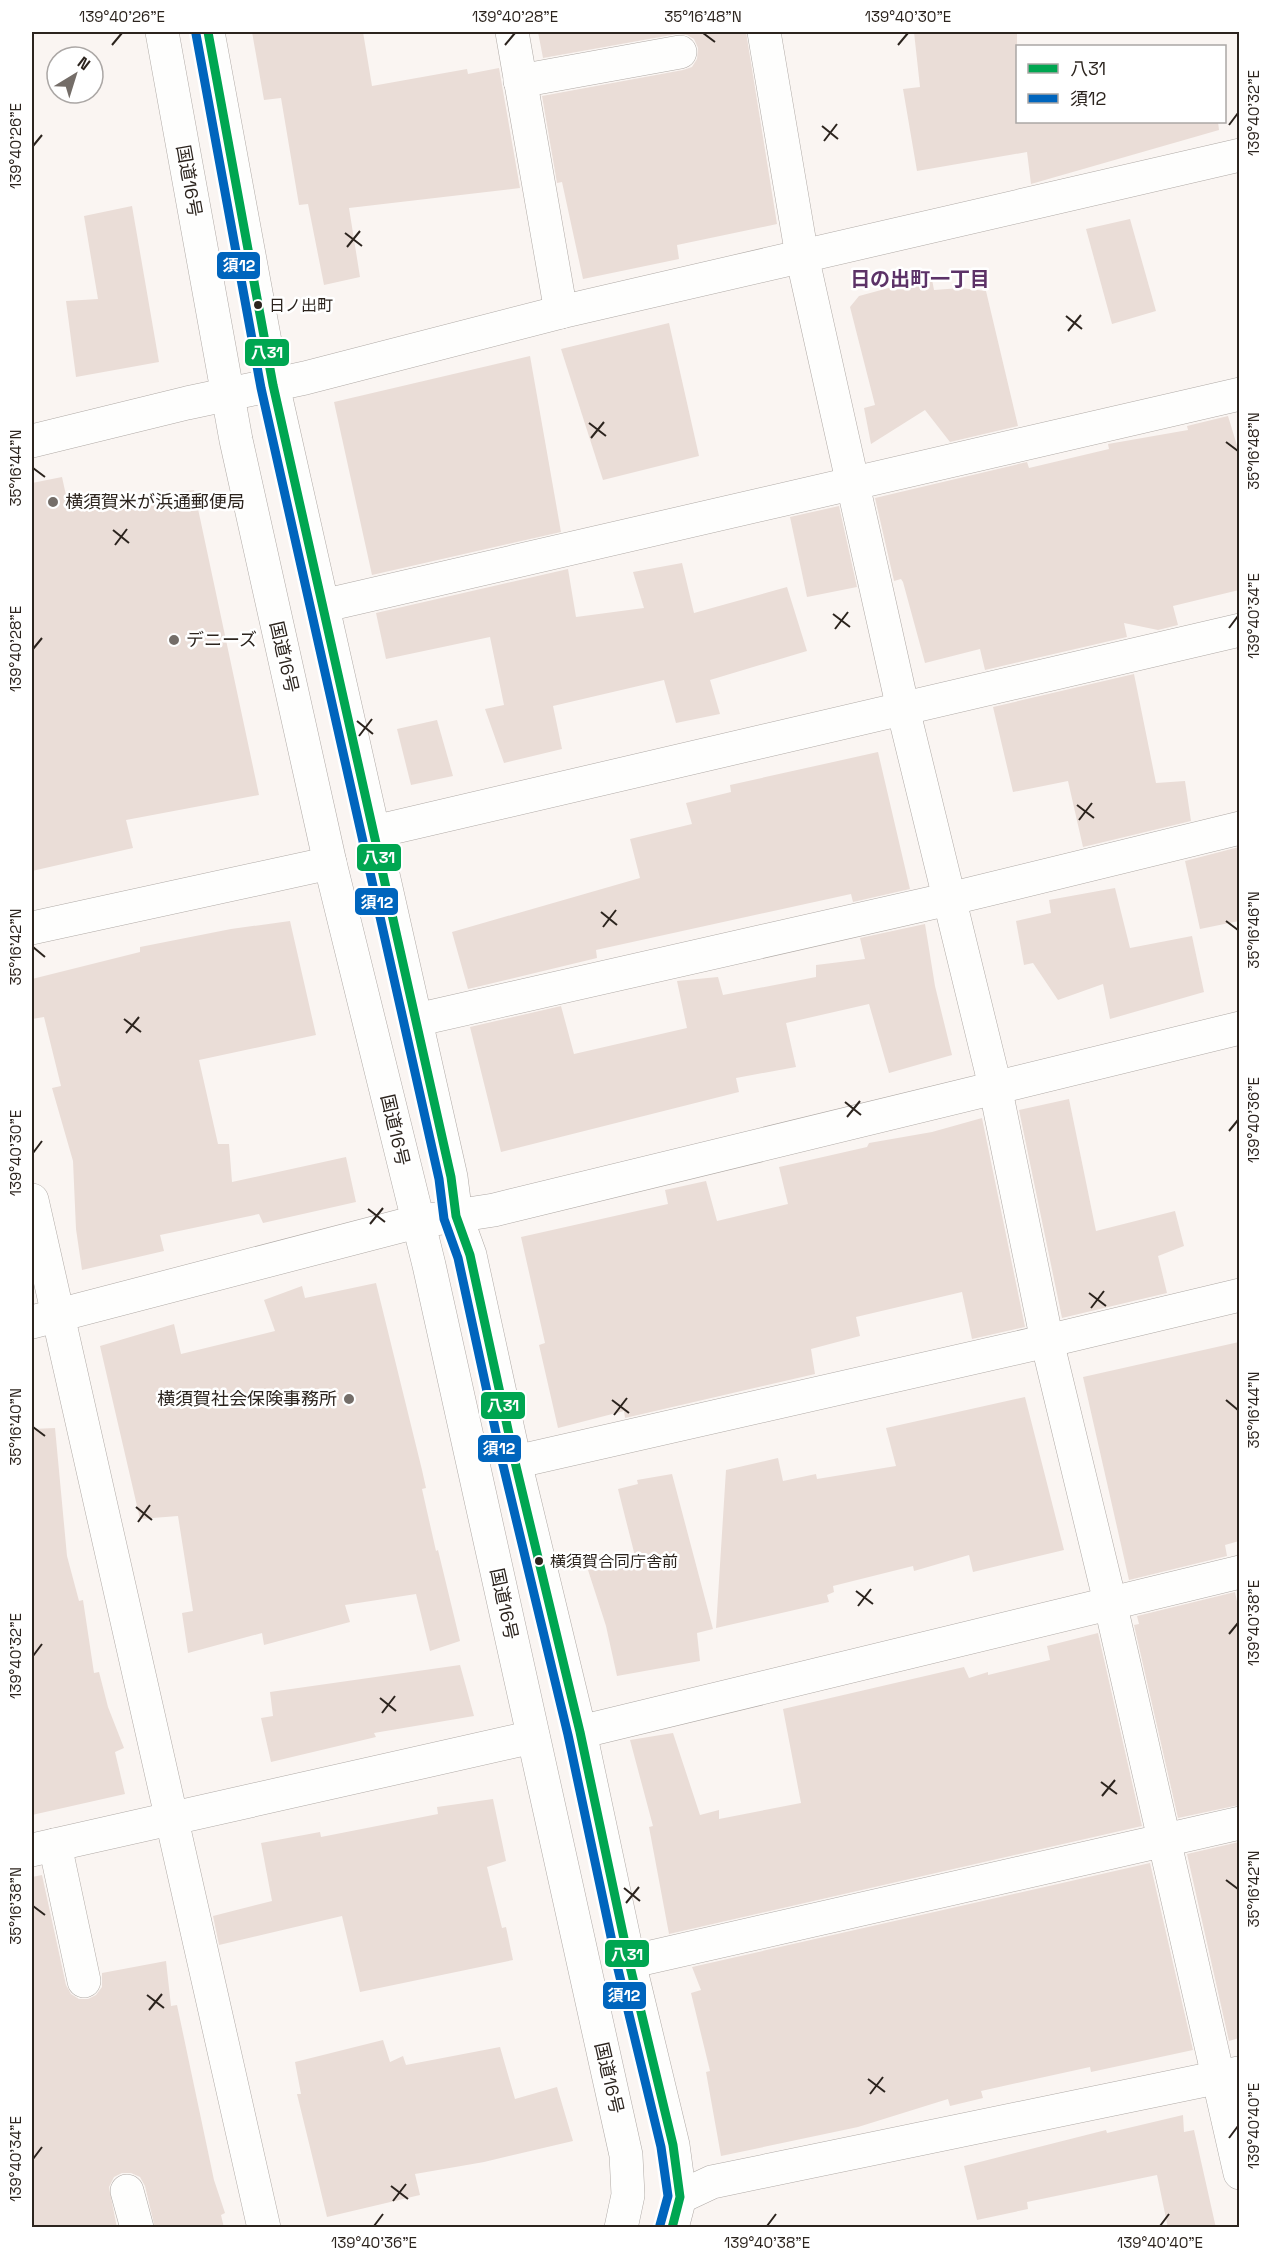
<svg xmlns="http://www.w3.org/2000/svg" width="1271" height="2259" viewBox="0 0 1271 2259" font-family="'Space Grotesk','Noto Sans JP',sans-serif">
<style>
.building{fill:#eaddd7}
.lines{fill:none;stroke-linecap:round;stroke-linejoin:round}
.minor-casing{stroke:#b0aaa6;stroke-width:34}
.highway-casing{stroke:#b0aaa6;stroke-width:34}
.minor{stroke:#fefefd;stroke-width:33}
.highway{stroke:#fefefd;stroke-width:33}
.bus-1-casing{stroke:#fff;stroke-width:14}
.bus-2-casing{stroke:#fff;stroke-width:14}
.bus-1{stroke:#00a651;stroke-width:9}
.bus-2{stroke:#0065bd;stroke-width:9}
.ticks{fill:none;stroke:#2c241e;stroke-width:2}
.bus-dot{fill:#2c241e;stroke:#fff;stroke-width:2}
.poi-dot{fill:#746d68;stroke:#fff;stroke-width:2}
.labels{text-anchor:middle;stroke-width:5;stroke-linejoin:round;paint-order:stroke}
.bus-label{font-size:16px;fill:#2c241e;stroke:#fff;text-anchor:start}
.street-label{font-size:18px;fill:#2c241e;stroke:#fff}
.poi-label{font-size:18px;fill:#2c241e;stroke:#fff;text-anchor:start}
.neighbourhood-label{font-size:20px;font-weight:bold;fill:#5c3267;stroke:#fff}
.line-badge{stroke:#fff;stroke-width:2}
.badge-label{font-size:16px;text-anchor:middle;font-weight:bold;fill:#fff}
.neatline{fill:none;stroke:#2c241e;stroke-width:2}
.ticks-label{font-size:15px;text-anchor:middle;fill:#2c241e}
</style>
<rect width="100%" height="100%" fill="#faf5f2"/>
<!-- building -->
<g class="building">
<path d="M252 32H363L372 86 467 69 468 74 499 68 520 188 349 208 360 277 324 285 308 204 299 205 281 98 264 100Z"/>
<path d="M538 32H746L777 224 677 245 679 259 583 279 562 182 557 183 542 96 683 70 692 67 697 59 698 48 694 39 687 35 677 34 543 58Z"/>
<path d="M914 32H1017V122H1218L1219 130 1031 184 1027 152 917 171 903 89 920 87Z"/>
<path d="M132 206 159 362 76 377 66 301 98 299 84 216Z"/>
<path d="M1130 219 1156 311 1112 324 1086 229Z"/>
<path d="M930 269 934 290 961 288 986 291 1018 426 950 442 925 410 871 444 864 408 875 405 850 307 859 296 896 286 893 275Z"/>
<path d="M669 323 699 456 603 480 561 349Z"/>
<path d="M530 356 561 532 372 575 334 402Z"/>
<path d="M1228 416 1239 452V590L1173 606 1178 625 1158 630 1124 623 1127 637 985 670 980 649 925 663 903 582 901 579 894 581 875 498 1027 462 1029 468 1109 449 1108 444 1188 430 1187 426Z"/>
<path d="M62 477 69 509 194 490 259 795 126 820 133 848 32 871V483Z"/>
<path d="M839 506 857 587 807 597 790 517Z"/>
<path d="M682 563 694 613 787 587 807 651 710 680 720 714 676 723 664 680 553 706 562 749 504 763 485 709 504 705 490 637 386 659 376 613 568 569 576 617 644 608 633 572Z"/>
<path d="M1134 674 1156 783 1185 781 1191 821 1083 847 1068 781 1013 792 993 707Z"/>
<path d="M437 720 453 776 411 785 397 729Z"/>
<path d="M878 752 910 889 853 902 851 894 596 950 597 958 468 989 452 932 640 878 630 839 692 824 686 803 731 792 730 785Z"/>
<path d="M1239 847V921L1200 929 1185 861Z"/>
<path d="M1115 888 1130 948 1192 936 1204 992 1110 1019 1103 984 1058 1000 1033 963 1024 965 1016 921 1051 913 1049 900Z"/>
<path d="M290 921 316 1035 199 1060 218 1144H229L232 1182 346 1157 356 1202 263 1223 259 1214 160 1235 164 1251 82 1270 76 1229 73 1161 52 1088 61 1086 44 1017 32 1019V979L140 952V947L231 929Z"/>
<path d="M925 924 935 986 952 1055 889 1073 869 1004 786 1023 796 1067 736 1078 739 1092 501 1152 470 1027 561 1006 574 1054 687 1028 677 981 718 977 723 995 816 977V965L865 959 860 938Z"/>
<path d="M1069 1099 1096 1231 1175 1211 1184 1246 1158 1256 1167 1293 1062 1318 1019 1110Z"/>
<path d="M982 1118 1025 1327 972 1339 962 1292 856 1317 860 1336 811 1349 815 1374 625 1418 624 1411 558 1428 539 1345 545 1343 521 1237 668 1204 665 1190 706 1181 717 1221 788 1204 779 1167 867 1147 869 1143 932 1132Z"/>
<path d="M376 1283 422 1470 426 1488 422 1489 436 1551 438 1550 460 1641 430 1651 416 1594 345 1605 350 1622 264 1645 262 1633 188 1653 182 1613 193 1611 178 1516 140 1519 100 1346 174 1324 181 1354 275 1331 264 1300 302 1286 305 1298Z"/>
<path d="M1239 1342V1541L1225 1545 1227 1556 1129 1580 1083 1377Z"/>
<path d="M1025 1397 1064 1550 973 1572 969 1555 914 1571 913 1566 833 1586 834 1592 827 1595 829 1602 716 1628 726 1470 778 1458 783 1481 816 1474 817 1479 896 1466 886 1428Z"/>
<path d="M55 1428 67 1556 79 1601 83 1600 94 1673 99 1672 108 1707 124 1748 115 1752 125 1794 32 1815V1429Z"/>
<path d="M672 1474 713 1629 697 1633 700 1661 617 1676 606 1626 588 1570 636 1560 618 1489 638 1484 637 1480Z"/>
<path d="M1235 1592 1239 1611V1805L1178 1818 1134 1625 1139 1624 1137 1616Z"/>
<path d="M1098 1633 1142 1826 669 1934 649 1827 653 1826 630 1740 673 1733 700 1815 719 1810V1819L801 1803 783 1709 964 1667 969 1678 988 1672V1675L1050 1660 1047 1646Z"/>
<path d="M460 1665 474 1716 374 1733 376 1737 271 1762 261 1718 273 1716 270 1692Z"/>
<path d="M493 1799 506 1861 487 1867 502 1928 506 1927 513 1960 360 1992 342 1916 219 1945 213 1916 272 1901 261 1843 320 1832 321 1837 438 1814 437 1807Z"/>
<path d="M1239 1842V2038L1229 2041 1187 1854Z"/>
<path d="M1150 1863 1193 2050 1091 2072 1090 2067 981 2091 983 2098 950 2106 948 2099 858 2127 721 2156 706 2072 710 2071 691 1993 701 1990 692 1967Z"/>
<path d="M42 1875 66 1985 71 1994 79 1999H88L96 1995 102 1987V1973L166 1961 171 2006 177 2005 214 2180 225 2213 221 2215 224 2228H155L145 2186 140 2177 131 2173H122L114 2177 109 2187 117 2228H32V1877Z"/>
<path d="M383 2040 390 2062 403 2056 406 2065 500 2047 515 2099 557 2087 573 2141 484 2162 415 2174 420 2195 327 2217 297 2094H301L295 2062Z"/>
<path d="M1183 2115 1184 2132 1194 2130 1216 2228H1168L1157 2175 1027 2202 1028 2209 977 2220 964 2166 1106 2130 1107 2133Z"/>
</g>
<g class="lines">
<!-- minor casing -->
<g class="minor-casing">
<g id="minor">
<path d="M512 32 561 312"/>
<path d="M764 32 802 256 903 709 995 1086 1047 1341 1110 1602 1240 2173"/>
<path d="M520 81 680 52"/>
<path d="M32 441 187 403 305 378 561 312 1240 155"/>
<path d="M322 606 1240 394"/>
<path d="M374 832 1240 630"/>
<path d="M32 928 330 863"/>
<path d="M416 1020 949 899 1240 828"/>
<path d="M32 1200 264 2228"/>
<path d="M32 1322 416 1222 494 1210 1240 1028"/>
<path d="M515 1462 1047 1341 1240 1295"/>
<path d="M580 1732 1240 1572"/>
<path d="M55 1845 84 1981"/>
<path d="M32 1850 533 1737"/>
<path d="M629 1962 1240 1823"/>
<path d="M127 2191 137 2228"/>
<path d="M680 2197 712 2182 1239 2073"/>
</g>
</g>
<!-- highway casing -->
<g class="highway-casing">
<g id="highway">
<path d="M162 32 236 440 330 863 429 1265 626 2155 628 2195 621 2228"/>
<path d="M208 32 273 385 451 1177 456 1216 470 1255 515 1462 580 1732 629 1962 673 2145 680 2197 672 2228"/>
</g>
</g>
<!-- minor -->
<use href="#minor" class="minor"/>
<!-- highway -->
<use href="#highway" class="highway"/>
<!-- bus-1 casing -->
<g class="bus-1-casing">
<path id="bus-1" d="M208 32 273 385 451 1177 456 1216 470 1255 515 1462 580 1732 629 1962 673 2145 680 2197 672 2228"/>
</g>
<!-- bus-2 casing -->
<g class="bus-2-casing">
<path id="bus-2" d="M196 34 261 388 439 1179 444 1219 458 1258 503 1465 568 1735 617 1965 661 2147 668 2196 660 2225"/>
</g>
<!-- bus-1 -->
<use href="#bus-1" class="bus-1"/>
<!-- bus-2 -->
<use href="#bus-2" class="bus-2"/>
</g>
<!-- ticks -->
<path class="ticks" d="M703 33 715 42M112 45 122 33M505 45 515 33M898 45 908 33M1229 125 1238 113M822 126 838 139M824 141 837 124M33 146 42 135M345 233 362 246M347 247 360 231M1066 316 1082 329M1068 331 1081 315M589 423 606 436M591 438 604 422M1226 442 1238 451M33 468 45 477M113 530 129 543M115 545 127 529M833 614 850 627M1229 628 1238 616M835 629 848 612M33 649 42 638M357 721 373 734M359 736 372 719M1077 805 1094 818M1079 820 1092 803M601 912 617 925M1226 921 1238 930M603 927 616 910M33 947 45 957M124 1019 141 1032M126 1033 139 1017M845 1102 861 1115M847 1117 860 1101M1229 1131 1238 1120M33 1153 42 1141M368 1209 385 1222M370 1224 383 1208M1089 1293 1106 1306M1091 1308 1104 1291M612 1400 629 1413M1226 1400 1238 1410M614 1415 627 1398M33 1427 45 1436M136 1507 152 1520M138 1522 150 1505M856 1591 873 1604M858 1606 871 1589M1229 1634 1238 1623M33 1656 42 1644M380 1698 396 1711M382 1713 395 1696M1101 1782 1117 1794M1102 1796 1115 1780M1226 1880 1238 1889M624 1888 640 1901M626 1903 639 1887M33 1906 45 1915M147 1995 164 2008M149 2010 162 1994M868 2079 885 2092M870 2094 883 2077M1229 2138 1238 2126M33 2159 42 2147M391 2186 408 2199M393 2201 406 2184M374 2226 383 2214M767 2226 776 2214M1160 2226 1169 2214"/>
<!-- markers -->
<g class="bus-dot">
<circle cx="258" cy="305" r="5"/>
<circle cx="539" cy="1561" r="5"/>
</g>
<g class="poi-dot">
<circle cx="53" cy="502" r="6"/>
<circle cx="174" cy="640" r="6"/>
<circle cx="349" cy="1399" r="6"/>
</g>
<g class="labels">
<!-- bus labels -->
<g class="bus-label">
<text x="269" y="311">日ノ出町</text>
<text x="550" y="1567">横須賀合同庁舎前</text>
</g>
<!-- street labels -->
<g class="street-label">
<text transform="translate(189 181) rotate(80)" y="6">国道16号</text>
<text transform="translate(284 657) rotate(77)" y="6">国道16号</text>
<text transform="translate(395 1130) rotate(77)" y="6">国道16号</text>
<text transform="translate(504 1604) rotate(78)" y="6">国道16号</text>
<text transform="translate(609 2078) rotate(77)" y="6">国道16号</text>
</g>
<!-- poi labels -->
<g class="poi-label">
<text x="65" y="508">横須賀米が浜通郵便局</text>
<text x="186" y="646">デニーズ</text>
<text x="337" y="1405" text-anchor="end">横須賀社会保険事務所</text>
</g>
<!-- neighbourhood labels -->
<g class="neighbourhood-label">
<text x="920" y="286">日の出町一丁目</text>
</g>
</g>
<g class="line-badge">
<rect x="216" y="251" width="45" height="29" rx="6" fill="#0065bd"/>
<rect x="244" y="338" width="46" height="29" rx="6" fill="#00a651"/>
<rect x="356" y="843" width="46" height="29" rx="6" fill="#00a651"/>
<rect x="354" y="887" width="45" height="29" rx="6" fill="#0065bd"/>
<rect x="480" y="1391" width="46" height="29" rx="6" fill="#00a651"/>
<rect x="477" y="1434" width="45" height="29" rx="6" fill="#0065bd"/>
<rect x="604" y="1939" width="46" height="29" rx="6" fill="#00a651"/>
<rect x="602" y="1981" width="45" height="29" rx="6" fill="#0065bd"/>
</g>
<g class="badge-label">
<text x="239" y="271">須12</text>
<text x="267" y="358">八31</text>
<text x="379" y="863">八31</text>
<text x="377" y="908">須12</text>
<text x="503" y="1411">八31</text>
<text x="499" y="1454">須12</text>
<text x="627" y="1960">八31</text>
<text x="624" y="2001">須12</text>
</g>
<!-- border -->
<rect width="1271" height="2259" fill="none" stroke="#ffffff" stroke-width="66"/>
<!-- legend -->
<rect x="1016" y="45" width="210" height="78" fill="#ffffff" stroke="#aba7a5" stroke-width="1.5"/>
<rect x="1028" y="64" width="30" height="9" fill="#00a651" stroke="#aba7a5" stroke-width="1.5"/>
<text x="1070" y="75" font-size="18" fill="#2c241e">八31</text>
<rect x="1028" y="94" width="30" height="9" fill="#0065bd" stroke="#aba7a5" stroke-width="1.5"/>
<text x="1070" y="105" font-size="18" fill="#2c241e">須12</text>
<!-- north arrow -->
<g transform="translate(75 75) rotate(38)"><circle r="28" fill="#ffffff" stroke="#aba7a5" stroke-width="1.5"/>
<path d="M0-4.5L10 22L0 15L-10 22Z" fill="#746d68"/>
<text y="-9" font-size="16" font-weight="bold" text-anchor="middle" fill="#2c241e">N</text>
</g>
<rect x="33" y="33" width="1205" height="2193" class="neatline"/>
<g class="ticks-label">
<text x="122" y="22">139°40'26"E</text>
<text x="515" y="22">139°40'28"E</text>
<text x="703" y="22">35°16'48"N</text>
<text x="908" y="22">139°40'30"E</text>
<text transform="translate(1254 113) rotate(-90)" y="5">139°40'32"E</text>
<text transform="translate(16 146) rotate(-90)" y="5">139°40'26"E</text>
<text transform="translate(1254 451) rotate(-90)" y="5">35°16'48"N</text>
<text transform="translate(16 468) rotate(-90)" y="5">35°16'44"N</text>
<text transform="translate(1254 616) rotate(-90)" y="5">139°40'34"E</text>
<text transform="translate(16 649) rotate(-90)" y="5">139°40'28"E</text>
<text transform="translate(1254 930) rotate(-90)" y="5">35°16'46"N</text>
<text transform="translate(16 947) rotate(-90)" y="5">35°16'42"N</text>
<text transform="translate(1254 1120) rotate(-90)" y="5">139°40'36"E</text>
<text transform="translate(16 1153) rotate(-90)" y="5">139°40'30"E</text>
<text transform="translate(1254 1410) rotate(-90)" y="5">35°16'44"N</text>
<text transform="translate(16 1427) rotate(-90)" y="5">35°16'40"N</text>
<text transform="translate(1254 1623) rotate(-90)" y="5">139°40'38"E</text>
<text transform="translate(16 1656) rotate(-90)" y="5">139°40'32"E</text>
<text transform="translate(1254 1889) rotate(-90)" y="5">35°16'42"N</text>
<text transform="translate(16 1906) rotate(-90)" y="5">35°16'38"N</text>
<text transform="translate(1254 2126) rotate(-90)" y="5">139°40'40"E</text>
<text transform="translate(16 2159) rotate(-90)" y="5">139°40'34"E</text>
<text x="374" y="2248">139°40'36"E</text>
<text x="767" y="2248">139°40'38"E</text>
<text x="1160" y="2248">139°40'40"E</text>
</g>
</svg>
